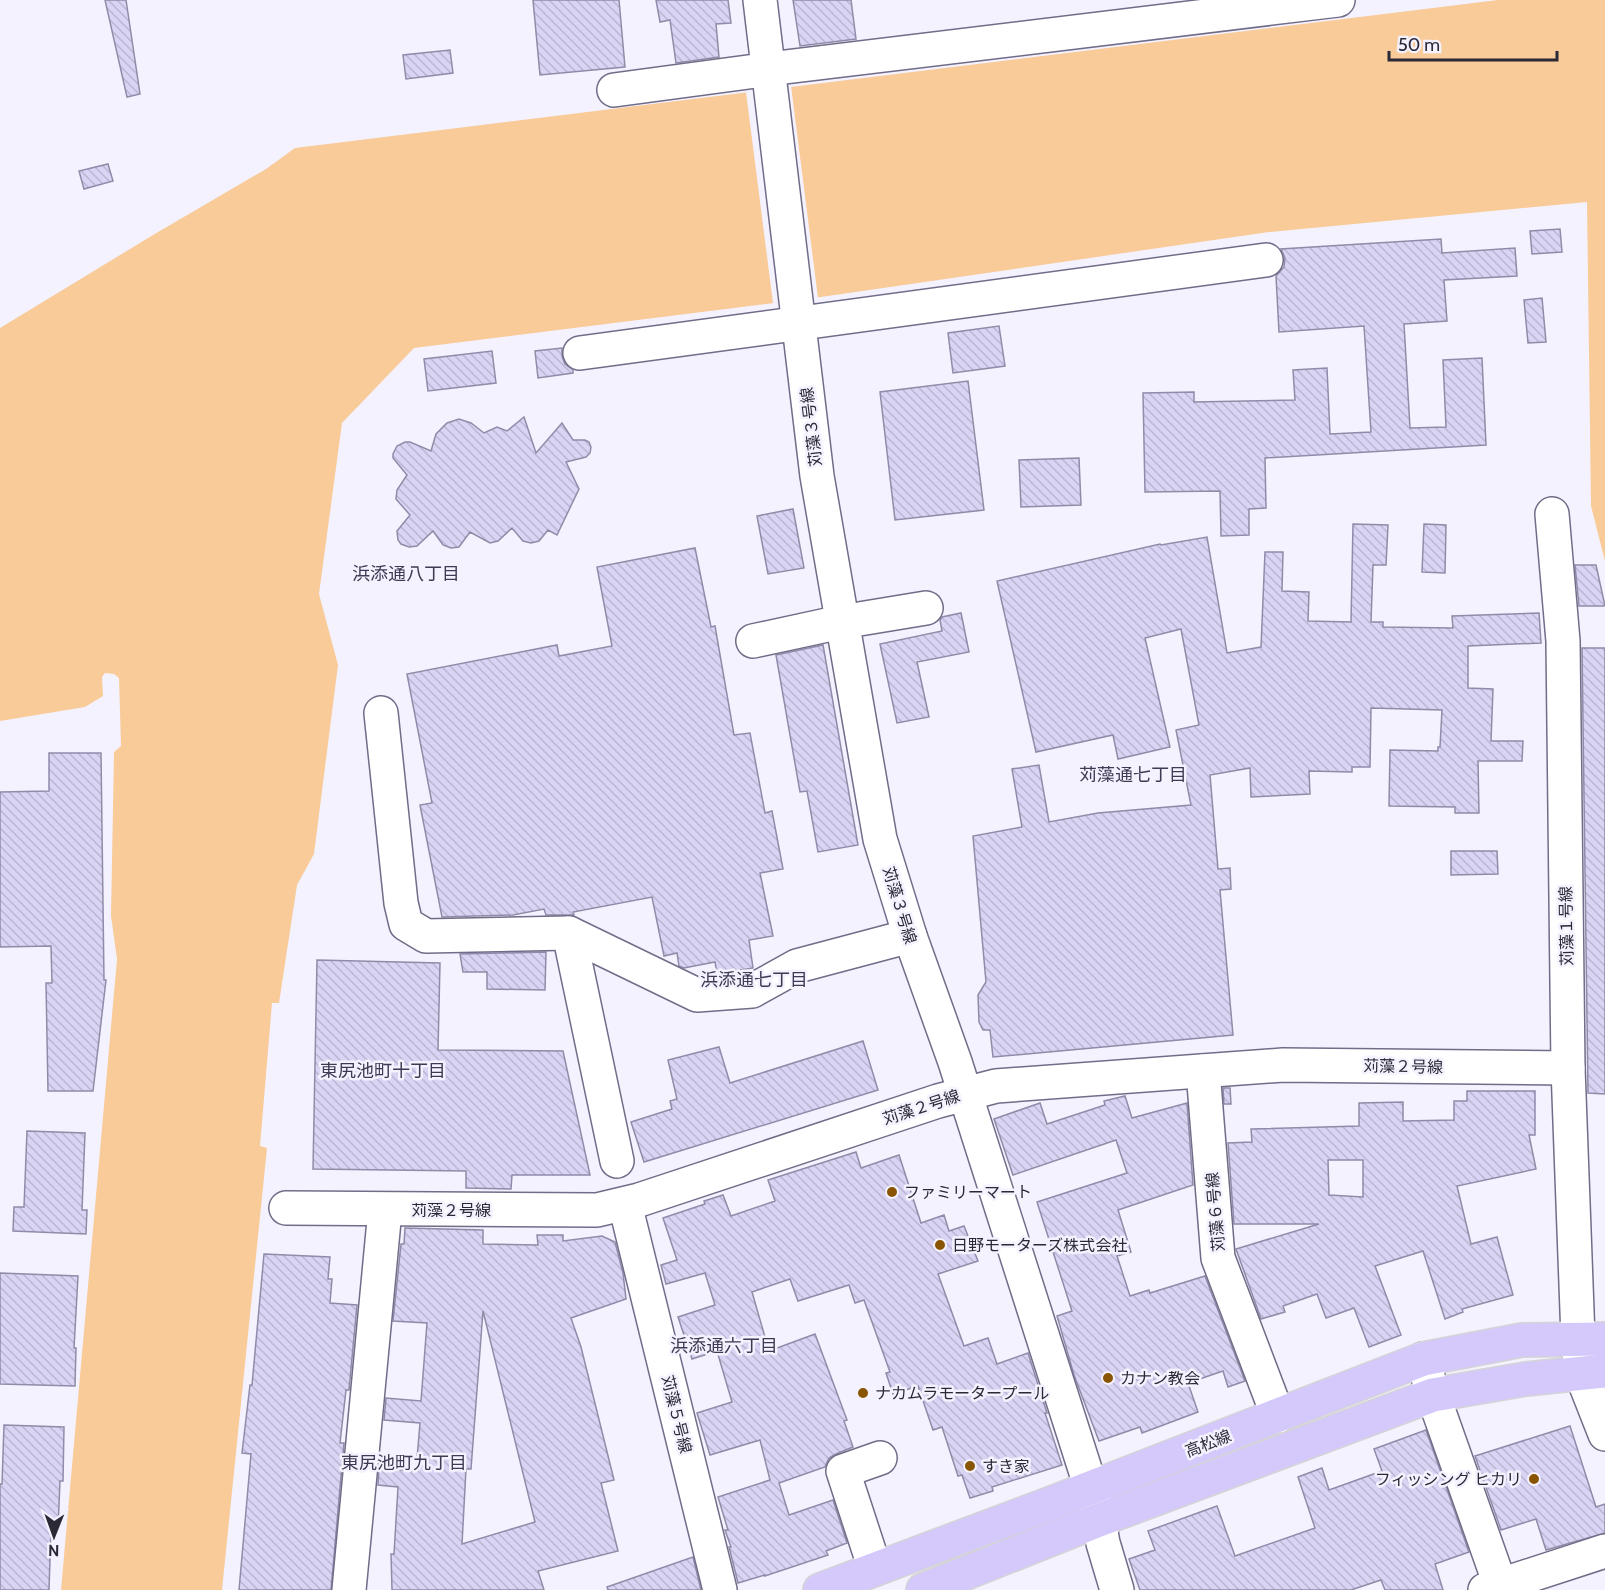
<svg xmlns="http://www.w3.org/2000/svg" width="1605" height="1590" viewBox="0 0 1605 1590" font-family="Cabin,'Noto Sans JP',sans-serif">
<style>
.water{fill:#f8cb99}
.pier{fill:#f4f2ff}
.building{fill:url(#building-back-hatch);stroke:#908ba8;stroke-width:1.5;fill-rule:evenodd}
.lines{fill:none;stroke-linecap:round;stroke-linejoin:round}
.minor-casing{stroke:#716c88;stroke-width:36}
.major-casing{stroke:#d5d4d7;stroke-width:36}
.minor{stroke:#fff;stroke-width:33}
.major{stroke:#d4c9fa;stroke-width:33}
.poi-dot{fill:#8a5502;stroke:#f4f2ff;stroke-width:2}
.labels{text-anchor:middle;stroke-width:5;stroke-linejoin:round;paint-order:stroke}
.street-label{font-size:16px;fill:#2b2935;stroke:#f4f2ff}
.poi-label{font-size:16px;fill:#2b2935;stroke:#f4f2ff;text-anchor:start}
.neighbourhood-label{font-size:18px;fill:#3f3a53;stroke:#f4f2ff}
</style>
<defs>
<pattern id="building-back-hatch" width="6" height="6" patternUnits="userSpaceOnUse" patternTransform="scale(1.5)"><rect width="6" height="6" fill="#d9d4f3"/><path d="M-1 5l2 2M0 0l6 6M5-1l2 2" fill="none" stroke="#bab6d1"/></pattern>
</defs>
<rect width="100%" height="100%" fill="#f4f2ff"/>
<!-- water -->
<path class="water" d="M1498 0H1605V561L1591 506 1587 202 1269 232 814 298 414 348 342 423 319 594 338 665 314 854 297 885 279 1003H272L260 1146 267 1148 222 1590H61L117 959 111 916 114 752 121 746 119 678 114 674 105 673 102 677 103 696 85 707 0 721V328L153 235 266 169 295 148Z"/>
<!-- pier -->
<path class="pier" d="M791 86 818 298 773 303 746 92Z"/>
<!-- building -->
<g class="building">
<path d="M105 0H126L140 94 127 97Z"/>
<path d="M533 0H619L625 67 540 75Z"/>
<path d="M656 0H728L731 23 716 24 719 57 676 63 670 20 660 22Z"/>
<path d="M793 0H851L856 39 800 46Z"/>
<path d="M450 50 453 73 406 79 403 55Z"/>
<path d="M108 164 113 181 84 189 79 171Z"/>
<path d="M1560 229 1562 252 1532 254 1530 231Z"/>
<path d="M1441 239 1442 253 1515 248 1517 276 1444 280 1447 321 1404 324 1410 428 1446 427 1443 360 1482 358 1486 445 1265 458 1266 508 1249 509V535L1221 536 1220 491 1145 492 1143 393 1194 392V402L1295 400 1293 370 1327 368 1330 434 1371 432 1364 326 1279 332 1276 276 1284 267 1285 258 1281 249Z"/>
<path d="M1542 298 1546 342 1528 343 1524 300Z"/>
<path d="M999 326 1005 366 953 373 948 333Z"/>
<path d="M562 348V356L565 364 573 370V373L538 378 535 351Z"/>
<path d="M492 351 496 383 428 391 424 359Z"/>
<path d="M968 381 984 510 895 520 880 392Z"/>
<path d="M524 417 536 453 562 423 573 440H585L589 442 591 447 590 453 586 457 566 462 579 489 557 535 548 530 539 541 531 543 523 541 512 528 498 541 490 543 470 532 459 547 451 548 443 545 433 531 417 546 409 547 401 544 398 540 397 531 410 515 396 499 397 490 407 475 393 458V454L397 446 405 442H410L431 451 436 434 447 423 459 419 471 423 484 433 497 427 507 431Z"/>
<path d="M1079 458 1081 505 1021 507 1019 460Z"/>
<path d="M793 509 804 568 768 574 757 516Z"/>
<path d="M1353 524 1388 525 1386 565H1373L1371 622H1383V627L1453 628 1452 616 1539 613 1541 643 1468 646V688L1493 689 1491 741H1523L1522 761H1478L1479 813H1455V807L1389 806 1390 750 1438 751V747H1440L1442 710 1371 708 1370 767H1352V772L1309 771 1310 794 1251 797 1250 768 1210 775 1218 869 1230 868 1231 889 1220 890 1233 1035 993 1057 990 1030H983L979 1022 978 995 986 982 973 836 1022 827 1012 769 1039 765 1049 822 1098 813 1191 805 1176 730 1199 725 1181 629 1145 638 1170 747 1118 759 1113 735 1036 752 997 581 1160 544 1161 545 1207 537 1227 653 1261 647 1265 552H1283L1282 591 1309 592 1308 621 1351 622Z"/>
<path d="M1424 524 1446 525 1445 573 1422 572Z"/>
<path d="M695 548 711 627 715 626 734 735 750 733 765 813 772 811 783 869 760 873 773 936 749 940 753 968 717 974 715 962 684 968 679 966 677 953 664 956 652 897 573 912 574 915H546L544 909 513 915 442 917 420 805 432 803 407 674 557 645 559 656 612 646 597 567Z"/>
<path d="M1575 565H1596L1605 606H1579Z"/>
<path d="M961 613 969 652 917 662 929 717 897 723 880 644 942 631 940 620 942 617Z"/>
<path d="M823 645 858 845 818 852 807 791 800 792 776 655Z"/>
<path d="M1582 648H1605V1094L1588 1093Z"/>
<path d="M49 753H101L104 980H106L93 1091H48L46 983H52L51 946 0 947V792L49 791Z"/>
<path d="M1451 851H1497L1498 874 1451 875Z"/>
<path d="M546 952 545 990 487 989V972H463L460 954Z"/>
<path d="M317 960 440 963 438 1050 563 1051 590 1175H512L511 1189 466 1188V1171L313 1169Z"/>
<path d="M863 1041 878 1090 644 1162 631 1122 672 1109 670 1101 677 1099 668 1060 719 1047 730 1083Z"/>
<path d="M1223 1088H1230L1231 1104H1224Z"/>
<path d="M1467 1091H1535V1135H1529L1536 1169 1457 1186 1471 1244 1497 1237 1513 1295 1462 1309 1463 1312 1445 1319 1423 1251 1375 1266 1401 1335 1369 1347 1354 1308 1326 1318 1317 1294 1283 1306 1285 1312 1261 1319 1236 1249 1319 1224H1234L1228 1143 1252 1142 1251 1129 1359 1126V1103L1403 1102V1121L1454 1120V1101H1467ZM1328 1160H1363V1197L1329 1195Z"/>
<path d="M1125 1096 1132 1118 1187 1103 1193 1185 1118 1210 1131 1252 1117 1256 1130 1296 1149 1290 1150 1293 1205 1276 1245 1381 1228 1387 1223 1371 1188 1383 1198 1412 1142 1433 1140 1427 1099 1441 1074 1375 1057 1316 1072 1311 1037 1202 1127 1173 1116 1140 1013 1175 994 1119 1040 1103 1047 1124 1105 1105 1104 1101Z"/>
<path d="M27 1131 85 1133 82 1210H87L86 1234 13 1231 14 1207H24Z"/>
<path d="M856 1152 861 1168 899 1155 921 1223 944 1215 949 1231 964 1226 978 1261 938 1274 964 1346 988 1338 997 1364 1028 1353 1047 1413H1045L1062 1465 992 1487 993 1491 970 1498 962 1475 958 1476 942 1427 933 1430 918 1386 893 1394 886 1373 890 1372 864 1300 855 1303 849 1285 798 1301 790 1279 752 1292 769 1351 815 1334 847 1420 844 1421 853 1447 836 1454 829 1458 825 1467 779 1483 789 1515 833 1500 847 1543 826 1551 828 1555 765 1576V1575L738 1583 729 1547H731L725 1530H728L718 1497 770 1480 760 1440 710 1455 697 1413 732 1402 717 1351 692 1359 678 1317 715 1305 705 1273 666 1284 661 1265 677 1260 663 1218 705 1204 704 1201 723 1195 731 1216 775 1201 768 1180Z"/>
<path d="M405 1228 483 1230V1244L538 1245 537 1235H563V1241L602 1236 615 1242 623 1273 626 1299 571 1318 581 1347 614 1480 601 1483 618 1551 538 1571 544 1590H392L391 1554H394L398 1487 378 1485 379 1468 416 1471 420 1423 384 1420 386 1398 421 1401 427 1323 393 1321 401 1244H404ZM483 1311 535 1522 462 1544 466 1469H471Z"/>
<path d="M264 1254 330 1257 328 1279H332L330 1303 357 1305 349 1390H346L340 1443H344L331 1590H239L251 1454 242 1453 250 1385H252Z"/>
<path d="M0 1273 78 1276 74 1348H76L75 1386 0 1384Z"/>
<path d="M4 1425 64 1427 63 1481H60L58 1528H51L49 1590H0V1484H2Z"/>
<path d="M1570 1426 1596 1507 1605 1504V1533L1546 1550 1536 1519 1501 1530 1475 1456Z"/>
<path d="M1426 1430 1469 1552 1435 1564 1443 1590H1385L1381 1580 1351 1590H1140L1129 1559 1155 1550 1148 1531 1217 1506 1235 1556 1315 1528 1298 1477 1322 1468 1329 1490 1382 1471 1374 1449Z"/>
<path d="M693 1557 701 1590H608L607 1587Z"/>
</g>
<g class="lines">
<!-- minor casing -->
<g class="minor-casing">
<g id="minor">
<path d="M760 0 817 476 880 839 910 936 955 1062 1091 1488 1099 1520 1103 1543 1117 1590"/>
<path d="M614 90 785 67 1338 0"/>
<path d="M580 353 1266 260"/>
<path d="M1552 514 1563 641 1568 1068 1578 1338 1581 1373 1605 1434"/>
<path d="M753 641 841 622 926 608"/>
<path d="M381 713 401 903 406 924 426 936 569 933 697 995 752 991 797 966 910 936"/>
<path d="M569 933 617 1161"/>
<path d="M1203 1071 1218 1258 1278 1416"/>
<path d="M625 1204 720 1590"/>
<path d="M286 1208 597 1210 639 1200 938 1101 996 1086 1283 1065 1568 1068"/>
<path d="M1423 1359 1433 1395 1502 1590"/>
<path d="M875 1569 843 1471 880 1458"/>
<path d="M349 1590 385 1210"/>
<path d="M1485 1590 1605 1551"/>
</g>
</g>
<!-- major casing -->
<g class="major-casing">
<g id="major">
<path d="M820 1590 1049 1504 1423 1359 1522 1340 1605 1339"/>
<path d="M923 1590 1099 1520 1433 1395 1526 1379 1605 1371"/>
</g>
</g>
<!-- minor -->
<use href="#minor" class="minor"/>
<!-- major -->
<use href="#major" class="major"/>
</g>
<!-- markers -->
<g class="poi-dot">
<circle cx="892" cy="1192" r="6"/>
<circle cx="940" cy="1245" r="6"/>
<circle cx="1108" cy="1378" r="6"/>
<circle cx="863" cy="1393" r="6"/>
<circle cx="970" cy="1466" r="6"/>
<circle cx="1534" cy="1479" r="6"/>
</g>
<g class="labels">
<!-- street labels -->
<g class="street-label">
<text transform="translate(811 427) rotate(-97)" y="6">苅藻３号線</text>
<text transform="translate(900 905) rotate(73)" y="6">苅藻３号線</text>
<text transform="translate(1566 926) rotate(-91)" y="6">苅藻１号線</text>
<text transform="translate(1403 1066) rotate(1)" y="6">苅藻２号線</text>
<text transform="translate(921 1107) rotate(-18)" y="6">苅藻２号線</text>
<text x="451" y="1216">苅藻２号線</text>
<text transform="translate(1215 1212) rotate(-95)" y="6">苅藻６号線</text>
<text transform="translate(677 1414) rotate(76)" y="6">苅藻５号線</text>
<text transform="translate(1208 1443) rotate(-21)" y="6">高松線</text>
</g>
<!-- poi labels -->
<g class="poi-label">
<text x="904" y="1198">ファミリーマート</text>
<text x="952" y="1251">日野モーターズ株式会社</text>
<text x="1120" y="1384">カナン教会</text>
<text x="875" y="1399">ナカムラモータープール</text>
<text x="982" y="1472">すき家</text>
<text x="1522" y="1485" text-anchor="end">フィッシング ヒカリ</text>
</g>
<!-- neighbourhood labels -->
<g class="neighbourhood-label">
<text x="406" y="580">浜添通八丁目</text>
<text x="1133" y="781">苅藻通七丁目</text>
<text x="754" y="986">浜添通七丁目</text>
<text x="383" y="1077">東尻池町十丁目</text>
<text x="724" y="1352">浜添通六丁目</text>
<text x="404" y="1469">東尻池町九丁目</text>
</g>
</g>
<!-- north arrow -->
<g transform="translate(54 1536) rotate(181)" stroke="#f4f2ff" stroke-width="4.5" paint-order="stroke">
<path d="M0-4.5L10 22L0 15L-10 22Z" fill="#2b2935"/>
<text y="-9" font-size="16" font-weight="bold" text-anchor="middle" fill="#2b2935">N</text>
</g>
<!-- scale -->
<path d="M1389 51v9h168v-9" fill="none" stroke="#2b2935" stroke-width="3"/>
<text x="1398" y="51" font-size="18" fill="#2b2935" stroke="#f4f2ff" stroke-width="4.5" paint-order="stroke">50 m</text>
</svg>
